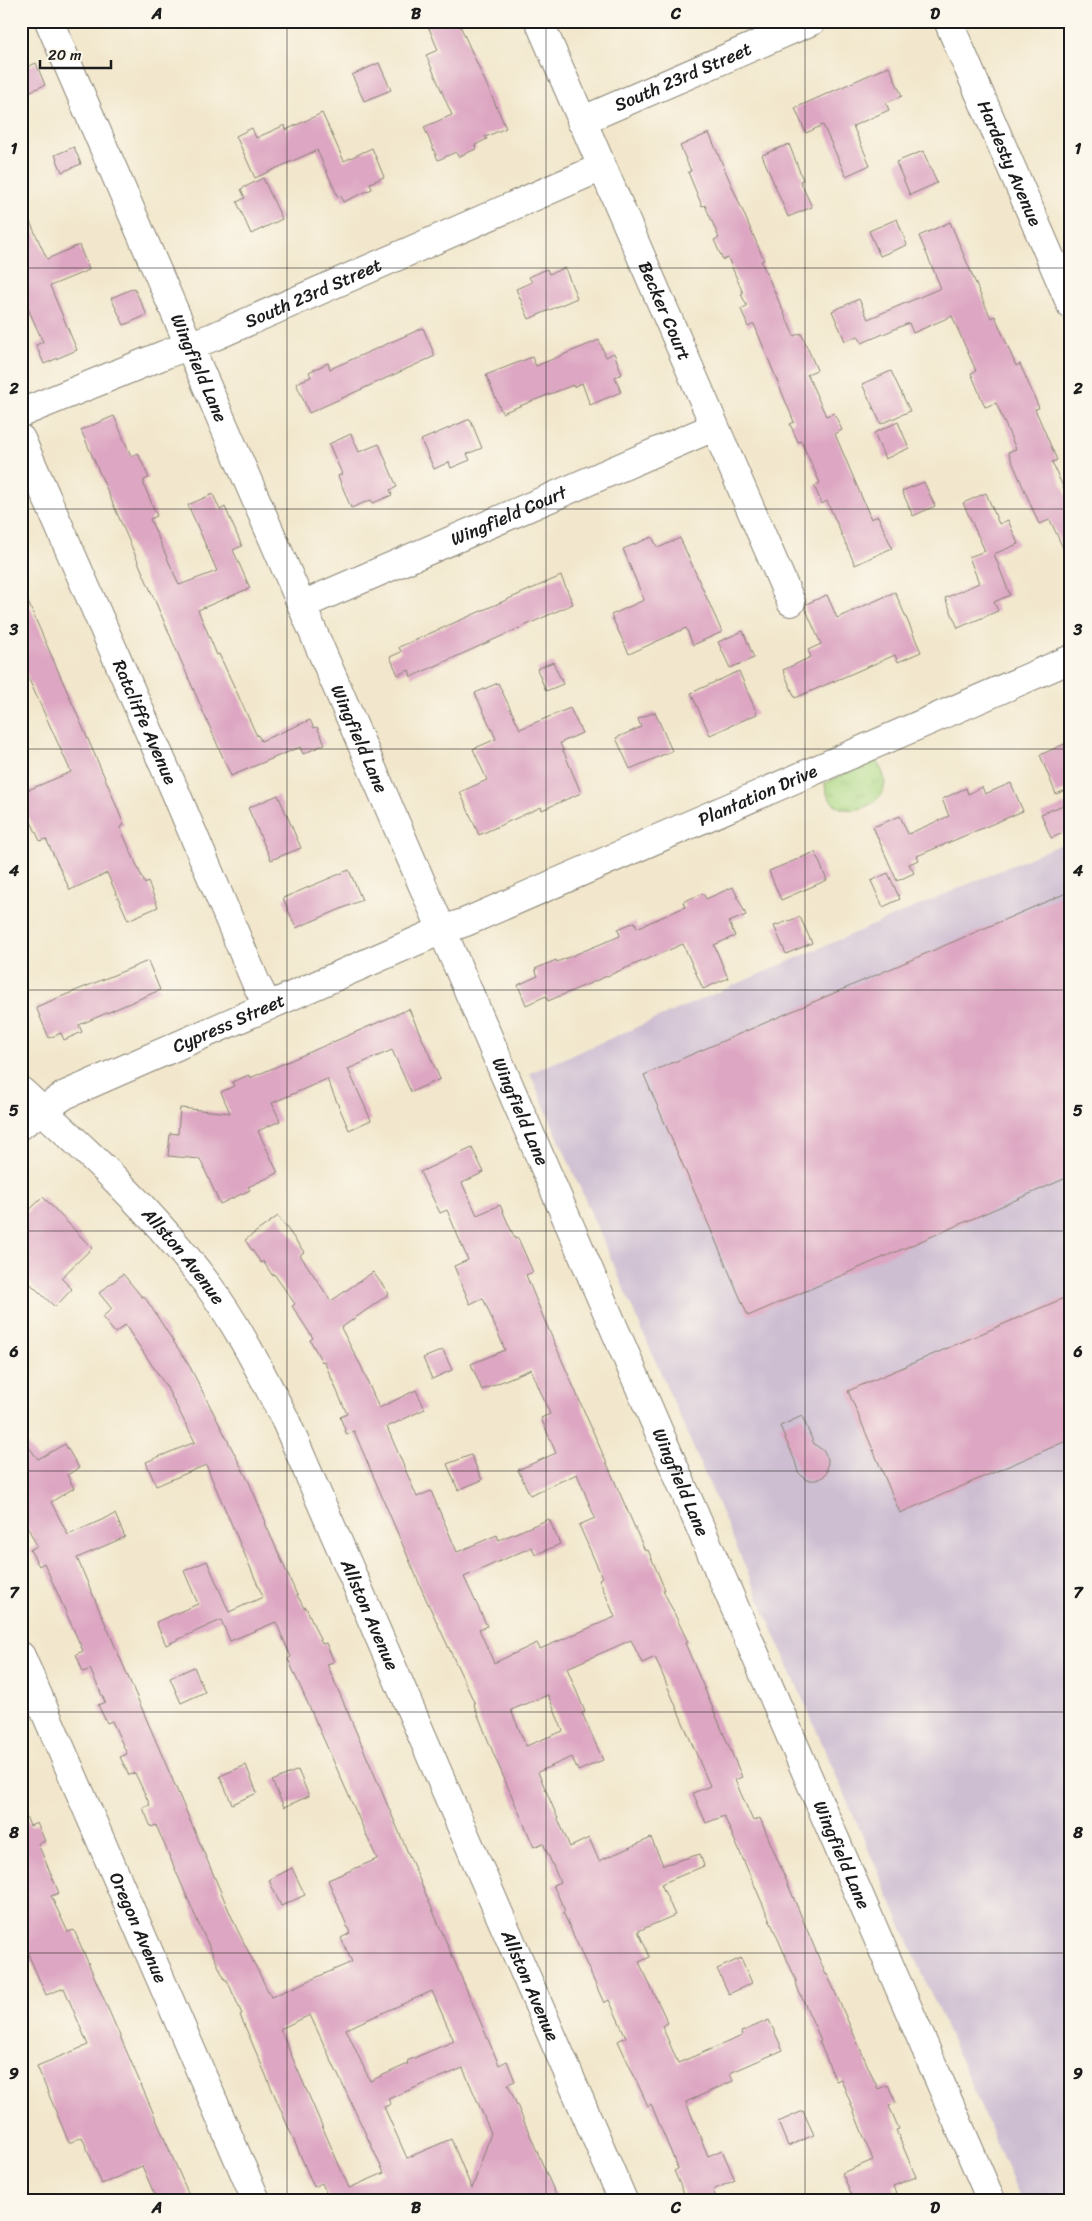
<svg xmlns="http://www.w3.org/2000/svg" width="1092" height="2221" viewBox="0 0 1092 2221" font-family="Sriracha,sans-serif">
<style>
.industrial{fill:#cebed2}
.grass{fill:url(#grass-tufts);stroke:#647a50}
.building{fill:#dda6c2;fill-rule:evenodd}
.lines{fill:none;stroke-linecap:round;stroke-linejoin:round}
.street-casing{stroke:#878274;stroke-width:30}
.street{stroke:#fff;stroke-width:28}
.grid{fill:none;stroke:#1c1c1c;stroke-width:1;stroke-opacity:0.55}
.labels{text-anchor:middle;stroke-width:4;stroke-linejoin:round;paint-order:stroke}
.street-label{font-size:18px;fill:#1c1c1c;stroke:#fbf7ec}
.neatline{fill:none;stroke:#1c1c1c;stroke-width:2}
.grid-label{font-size:16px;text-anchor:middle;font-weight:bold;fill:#1c1c1c}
</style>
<defs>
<pattern id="grass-tufts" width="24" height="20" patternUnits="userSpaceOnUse" patternTransform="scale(1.25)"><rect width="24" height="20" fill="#add985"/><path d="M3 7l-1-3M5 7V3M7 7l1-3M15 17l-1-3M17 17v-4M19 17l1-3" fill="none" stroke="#94ba72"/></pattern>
</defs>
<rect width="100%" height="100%" fill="#fbf7ec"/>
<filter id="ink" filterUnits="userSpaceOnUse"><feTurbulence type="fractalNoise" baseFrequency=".02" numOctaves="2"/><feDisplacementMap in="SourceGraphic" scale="10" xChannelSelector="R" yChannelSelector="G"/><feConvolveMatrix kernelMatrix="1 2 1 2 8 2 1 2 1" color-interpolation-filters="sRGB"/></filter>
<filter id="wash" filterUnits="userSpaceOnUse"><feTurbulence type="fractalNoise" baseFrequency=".0096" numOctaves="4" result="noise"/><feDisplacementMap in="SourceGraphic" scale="20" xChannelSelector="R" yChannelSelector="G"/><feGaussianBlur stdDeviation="1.12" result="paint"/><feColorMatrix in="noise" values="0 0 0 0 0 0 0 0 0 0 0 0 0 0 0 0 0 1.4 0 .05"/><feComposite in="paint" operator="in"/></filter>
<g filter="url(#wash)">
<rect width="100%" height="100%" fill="#f2e7cc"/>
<!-- industrial -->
<path class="industrial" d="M1071 840V2200H1021L530 1073Z"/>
<!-- grass -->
<path class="grass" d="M875 760C878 765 882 769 883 774 896 807 828 830 825 783Z"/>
<g id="blocks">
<!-- building -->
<g class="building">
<path d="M426 21H458L506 128 485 137 487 139 475 145 476 149 458 157 456 152 438 160 424 127 452 115 426 55 438 50Z"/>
<path d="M36 63 45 85 21 95V70Z"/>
<path d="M379 63 391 90 364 101 352 75Z"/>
<path d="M889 66 902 96 886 103 889 110 853 126 870 165 846 176 823 125 806 133 795 108Z"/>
<path d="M322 113 344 161 372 148 384 177 370 183 372 189 343 202 341 196 338 197 317 150 255 178 236 136 252 128 256 138 285 125 286 130Z"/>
<path d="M709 133 764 260 761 261 794 336 801 333 817 370 807 374 826 416 834 413 842 430 835 434 871 519 878 516 892 548 855 565 827 501 822 504 814 486 820 483 801 441 798 442 790 424 794 422 754 324 748 327 741 309 747 306 741 294 743 293 728 258 723 260 714 240 719 238 705 205 702 206 688 172 691 171 680 146Z"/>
<path d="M789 144 803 180 800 181 812 207 788 217 762 155Z"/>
<path d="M74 147 81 164 62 172 55 155Z"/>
<path d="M923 151 937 183 910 195 896 162Z"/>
<path d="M263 178 282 219 251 234 237 202 245 198 241 189Z"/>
<path d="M21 202 47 259 79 245 89 270 50 286 77 350 44 364 36 345 43 342 21 293Z"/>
<path d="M897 219 907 245 880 256 869 231Z"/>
<path d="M950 222 981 296 991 318 995 316 1016 366 1020 364 1039 408 1035 409 1057 460 1052 462 1071 505V565L1050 520 1039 524 1008 452 1016 449 996 403 985 407 971 373 976 371 952 316 913 333 909 323 862 343 858 336 845 341 832 311 859 299 868 319 941 288 919 236Z"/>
<path d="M565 268 577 298 529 319 516 289 532 282 529 277 547 269 549 274Z"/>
<path d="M134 288 147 315 124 325 111 298Z"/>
<path d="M423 328 435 356 309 413 296 383 311 377 309 372 328 363 330 369Z"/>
<path d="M599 340 606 357 614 353 622 374 615 377 621 392 590 405 582 383 573 387V385L502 413 486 375 532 357 536 366Z"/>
<path d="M891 371 910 411 881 424 862 384Z"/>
<path d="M114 416 131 456 138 453 149 478 144 480V485L157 516 150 519 179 585 217 571 188 505 213 494 220 510 225 507 242 546 233 550 250 588 198 610 217 655 219 654 257 736 258 735 261 741 310 720 314 728 317 727 325 744 303 754 300 747 231 776 81 430Z"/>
<path d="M470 419 482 448 467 454 470 460 451 468 449 462 434 469 421 440Z"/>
<path d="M898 422 909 448 885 459 874 433Z"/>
<path d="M351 434 359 452 379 444 397 487 390 490 392 495 373 503 371 500 351 508 338 476 342 474 329 444Z"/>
<path d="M924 482 935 506 913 516 902 491Z"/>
<path d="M986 493 999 524 1008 520 1018 544 994 554 1010 595 994 602 998 611 958 628 945 598 979 583 969 557 985 551 963 503Z"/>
<path d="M652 537 658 548 680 538 722 632 693 645 686 628 629 654 611 615 644 600 623 549Z"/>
<path d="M561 576 573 604 411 677 409 670 398 675 390 657 401 652 399 647Z"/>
<path d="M21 586 108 785 124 825 120 827 145 884 148 882 158 907 128 920 107 873 70 890 46 839 40 841 21 800V793L71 772 21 662Z"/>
<path d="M895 592 921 652 898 662 895 655 795 698 783 670 811 657 808 650 821 644 805 608 806 604 827 595 837 618Z"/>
<path d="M743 631 754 658 730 668 718 642Z"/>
<path d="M553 662 563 684 546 691 537 669Z"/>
<path d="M739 671 757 714 710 735 691 693Z"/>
<path d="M498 683 520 729 570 708 582 733 560 743 581 793 542 810 541 807 479 835 460 792 487 780 473 749 496 739 475 693Z"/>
<path d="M655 712 672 751 630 769 616 738 641 727 638 719Z"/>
<path d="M1071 741V788L1056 794 1040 755Z"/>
<path d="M1011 783 1023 811 917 856 919 860 909 864 914 873 897 881 873 827 900 816 908 834 949 816 942 799 966 788 968 794 982 787 985 794Z"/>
<path d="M278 795 301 848 271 860 248 808Z"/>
<path d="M1071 802V830L1051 838 1041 814Z"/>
<path d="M815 852 827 880 781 900 769 871Z"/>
<path d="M349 870 362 900 296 928 283 898Z"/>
<path d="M888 873 900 899 883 907 871 881Z"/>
<path d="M733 887 746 915 729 922 735 936 714 945 728 978 703 989 683 944 548 1001 546 996 526 1005 518 985 538 976 535 969 556 960 557 962 620 936 618 929 635 922 637 928 685 907 683 902 703 893 706 899Z"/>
<path d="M1071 891V1176L748 1316 644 1075Z"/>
<path d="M800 917 812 943 786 954 774 926Z"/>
<path d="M148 961 160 990 79 1025 82 1032 64 1040 61 1033 49 1038 36 1007Z"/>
<path d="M409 1009 440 1079 411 1092 392 1050 348 1069 371 1120 349 1130 327 1079 272 1103 280 1121 258 1131 278 1173 248 1187 250 1190 220 1204 200 1159 168 1156 170 1133 178 1134 180 1108 230 1113 221 1092 234 1086 232 1082 249 1075 250 1078Z"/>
<path d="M472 1148 484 1172 462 1183 477 1215 500 1205 515 1239 518 1238 533 1272 526 1275 544 1319 645 1551 648 1550 665 1590H663L688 1642 685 1643 742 1777 735 1780 753 1821 760 1818 826 1975 827 1974 878 2089 888 2085 896 2103 889 2106 899 2129 896 2130 916 2177 893 2186 896 2193 882 2200H854L842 2173 873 2160 841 2079 836 2081 819 2041 821 2040 797 1987 796 1980 724 1816 706 1823 693 1793 710 1786 655 1657 642 1663 631 1640 567 1668 585 1712 582 1713 603 1760 578 1771 572 1757 538 1772 570 1847 589 1838 599 1861 651 1838 663 1865 700 1854 704 1866 661 1884 675 1915 638 1931 650 1957 639 1962 668 2023 662 2026 678 2063 742 2036 741 2032 769 2020 783 2050 730 2073 733 2081 686 2102 708 2156 722 2150 735 2180 713 2190 717 2200H687L674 2171 678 2169 651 2104 648 2106 618 2041 626 2037 609 2000 604 2003 563 1912 565 1911 553 1885 560 1882 543 1843 534 1847 494 1755 474 1705 475 1704 425 1597 354 1431 347 1435 340 1417 347 1414 324 1361 322 1362 310 1340 313 1338 292 1306 295 1304 274 1274 272 1275 263 1261 261 1263 245 1240 278 1216 304 1252 300 1255 331 1301 373 1272 389 1294 341 1328 361 1366 379 1408 416 1390 425 1409 387 1427 417 1497 431 1491 457 1552 497 1535 499 1540 549 1519 560 1544 535 1555 532 1547 464 1577 487 1626 479 1629 494 1663 537 1643 540 1649 615 1617 599 1579 602 1577 579 1525 595 1518 577 1474 530 1495 518 1470 556 1453 541 1418 550 1414 531 1369 482 1390 471 1364 505 1350 483 1298 470 1304 454 1266 468 1260 447 1210 440 1213 420 1172ZM548 1695 563 1731 526 1746 511 1710Z"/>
<path d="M43 1197 92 1248 61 1278 72 1289 55 1307 21 1275V1218Z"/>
<path d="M123 1274 142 1297 144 1296 190 1367 249 1482 266 1522 265 1523 296 1593 304 1608 306 1607 322 1644 326 1643 334 1662 327 1664 499 2065 507 2061 515 2081 508 2084 558 2200H323L328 2197 322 2183 314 2187 240 2015 242 2014 227 1980H225L200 1927 156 1825 151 1827 143 1808 150 1805 135 1773 129 1775 120 1757 127 1754 112 1721 107 1723 98 1705 105 1702 90 1669 83 1672 76 1654 83 1651 44 1563 39 1566 30 1550 37 1546 21 1514V1437L38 1459 65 1444 79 1468 67 1475 74 1488 51 1502 68 1535 115 1514 125 1537 77 1558 236 1927 271 1997 352 1962 341 1938 350 1933 328 1880 377 1859 288 1659 291 1657 276 1622 230 1641 221 1620 166 1645 156 1622 198 1604 184 1571 207 1561 229 1612 263 1597 206 1465 156 1486 146 1462 195 1442 166 1386 125 1325 115 1333 102 1317 112 1309 99 1293ZM432 1991 454 2041 407 2061 408 2064 370 2081 346 2029ZM310 2015 384 2173 349 2188 280 2029ZM463 2068 491 2133 472 2189 451 2139 407 2158 384 2107 391 2104 388 2099Z"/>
<path d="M1071 1295V1439L900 1513 848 1391Z"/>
<path d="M443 1350 452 1370 432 1379 423 1358Z"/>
<path d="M802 1416 814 1444 824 1451 828 1459 827 1472 823 1477 816 1480H806L798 1472 795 1461 780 1426Z"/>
<path d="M471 1455 482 1480 458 1490 447 1464Z"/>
<path d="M194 1667 205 1692 181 1703 170 1678Z"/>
<path d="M246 1765 257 1793 232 1804 220 1776Z"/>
<path d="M298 1770 309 1796 284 1807 272 1781Z"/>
<path d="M21 1804 30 1826 37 1823 45 1841 38 1844 59 1893 51 1896 68 1932 74 1930 191 2200H157L142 2166 102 2184 82 2137 69 2143 37 2066 88 2045 64 1988 46 1995 21 1938Z"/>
<path d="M292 1868 305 1895 281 1906 269 1880Z"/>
<path d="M741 1958 752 1983 729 1994 717 1969Z"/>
<path d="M803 2111 814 2135 788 2146 778 2122Z"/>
</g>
</g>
</g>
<g filter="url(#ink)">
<use href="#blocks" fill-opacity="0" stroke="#878274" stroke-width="1"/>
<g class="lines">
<!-- street casing -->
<g class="street-casing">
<g id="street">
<path id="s1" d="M49 21 991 2200"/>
<path id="s2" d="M539 21 791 602"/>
<path id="s3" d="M948 21 1071 305"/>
<path id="s4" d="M581 121 812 21"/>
<path id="s5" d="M21 413 166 354 213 337 602 167"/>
<path id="s6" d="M21 439 175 791 256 983 268 1006"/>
<path id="s7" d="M302 605 714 427"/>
<path id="s8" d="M21 1091C89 1153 156 1214 210 1288 240 1329 261 1373 284 1417L623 2200"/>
<path id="s9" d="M21 1125 65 1095 442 930 466 922 1071 659"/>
<path id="s10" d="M21 1656 256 2200"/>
</g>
</g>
<!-- street -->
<use href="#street" class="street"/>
</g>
</g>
<!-- grid -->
<path class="grid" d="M287 21V2200M546 21V2200M805 21V2200M21 268H1071M21 509H1071M21 749H1071M21 990H1071M21 1231H1071M21 1471H1071M21 1712H1071M21 1953H1071"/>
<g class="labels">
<!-- street labels -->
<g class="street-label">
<text dy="6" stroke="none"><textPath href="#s4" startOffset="111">South 23rd Street</textPath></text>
<text dy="6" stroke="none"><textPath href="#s3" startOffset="155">Hardesty Avenue</textPath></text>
<text dy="6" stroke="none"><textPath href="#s5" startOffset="316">South 23rd Street</textPath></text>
<text dy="6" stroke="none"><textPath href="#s2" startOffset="316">Becker Court</textPath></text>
<text dy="6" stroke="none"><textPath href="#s1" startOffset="378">Wingfield Lane</textPath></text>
<text dy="6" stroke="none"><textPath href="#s7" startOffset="225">Wingfield Court</textPath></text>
<text dy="6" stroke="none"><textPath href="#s6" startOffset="309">Ratcliffe Avenue</textPath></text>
<text dy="6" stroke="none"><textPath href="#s1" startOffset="782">Wingfield Lane</textPath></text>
<text dy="6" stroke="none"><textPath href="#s9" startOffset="808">Plantation Drive</textPath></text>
<text dy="6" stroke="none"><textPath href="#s9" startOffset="232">Cypress Street</textPath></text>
<text dy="6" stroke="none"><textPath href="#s1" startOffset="1188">Wingfield Lane</textPath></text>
<text dy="6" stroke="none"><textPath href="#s8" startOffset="232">Allston Avenue</textPath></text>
<text dy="6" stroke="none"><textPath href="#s1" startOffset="1592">Wingfield Lane</textPath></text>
<text dy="6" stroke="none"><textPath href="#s8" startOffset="638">Allston Avenue</textPath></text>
<text dy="6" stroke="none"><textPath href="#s1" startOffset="1998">Wingfield Lane</textPath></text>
<text dy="6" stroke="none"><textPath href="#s10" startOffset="296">Oregon Avenue</textPath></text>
<text dy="6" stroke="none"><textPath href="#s8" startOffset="1042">Allston Avenue</textPath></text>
</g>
</g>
<!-- margin -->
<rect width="1092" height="2221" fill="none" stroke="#fbf7ec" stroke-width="55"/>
<!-- scale -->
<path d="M40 60v8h71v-8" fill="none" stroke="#1c1c1c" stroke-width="2.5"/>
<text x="48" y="60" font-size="15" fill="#1c1c1c" stroke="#fbf7ec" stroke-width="4" paint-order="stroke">20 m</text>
<rect x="28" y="28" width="1036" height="2166" class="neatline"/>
<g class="grid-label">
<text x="157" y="19">A</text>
<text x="416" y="19">B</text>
<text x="676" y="19">C</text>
<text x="935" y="19">D</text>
<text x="14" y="154">1</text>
<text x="1078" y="154">1</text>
<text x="14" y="394">2</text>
<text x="1078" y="394">2</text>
<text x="14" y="635">3</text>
<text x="1078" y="635">3</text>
<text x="14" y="876">4</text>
<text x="1078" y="876">4</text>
<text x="14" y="1116">5</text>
<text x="1078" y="1116">5</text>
<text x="14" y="1357">6</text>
<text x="1078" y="1357">6</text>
<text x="14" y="1598">7</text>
<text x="1078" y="1598">7</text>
<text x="14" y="1838">8</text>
<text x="1078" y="1838">8</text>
<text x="14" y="2079">9</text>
<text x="1078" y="2079">9</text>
<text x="157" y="2213">A</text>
<text x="416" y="2213">B</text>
<text x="676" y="2213">C</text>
<text x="935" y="2213">D</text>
</g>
</svg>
